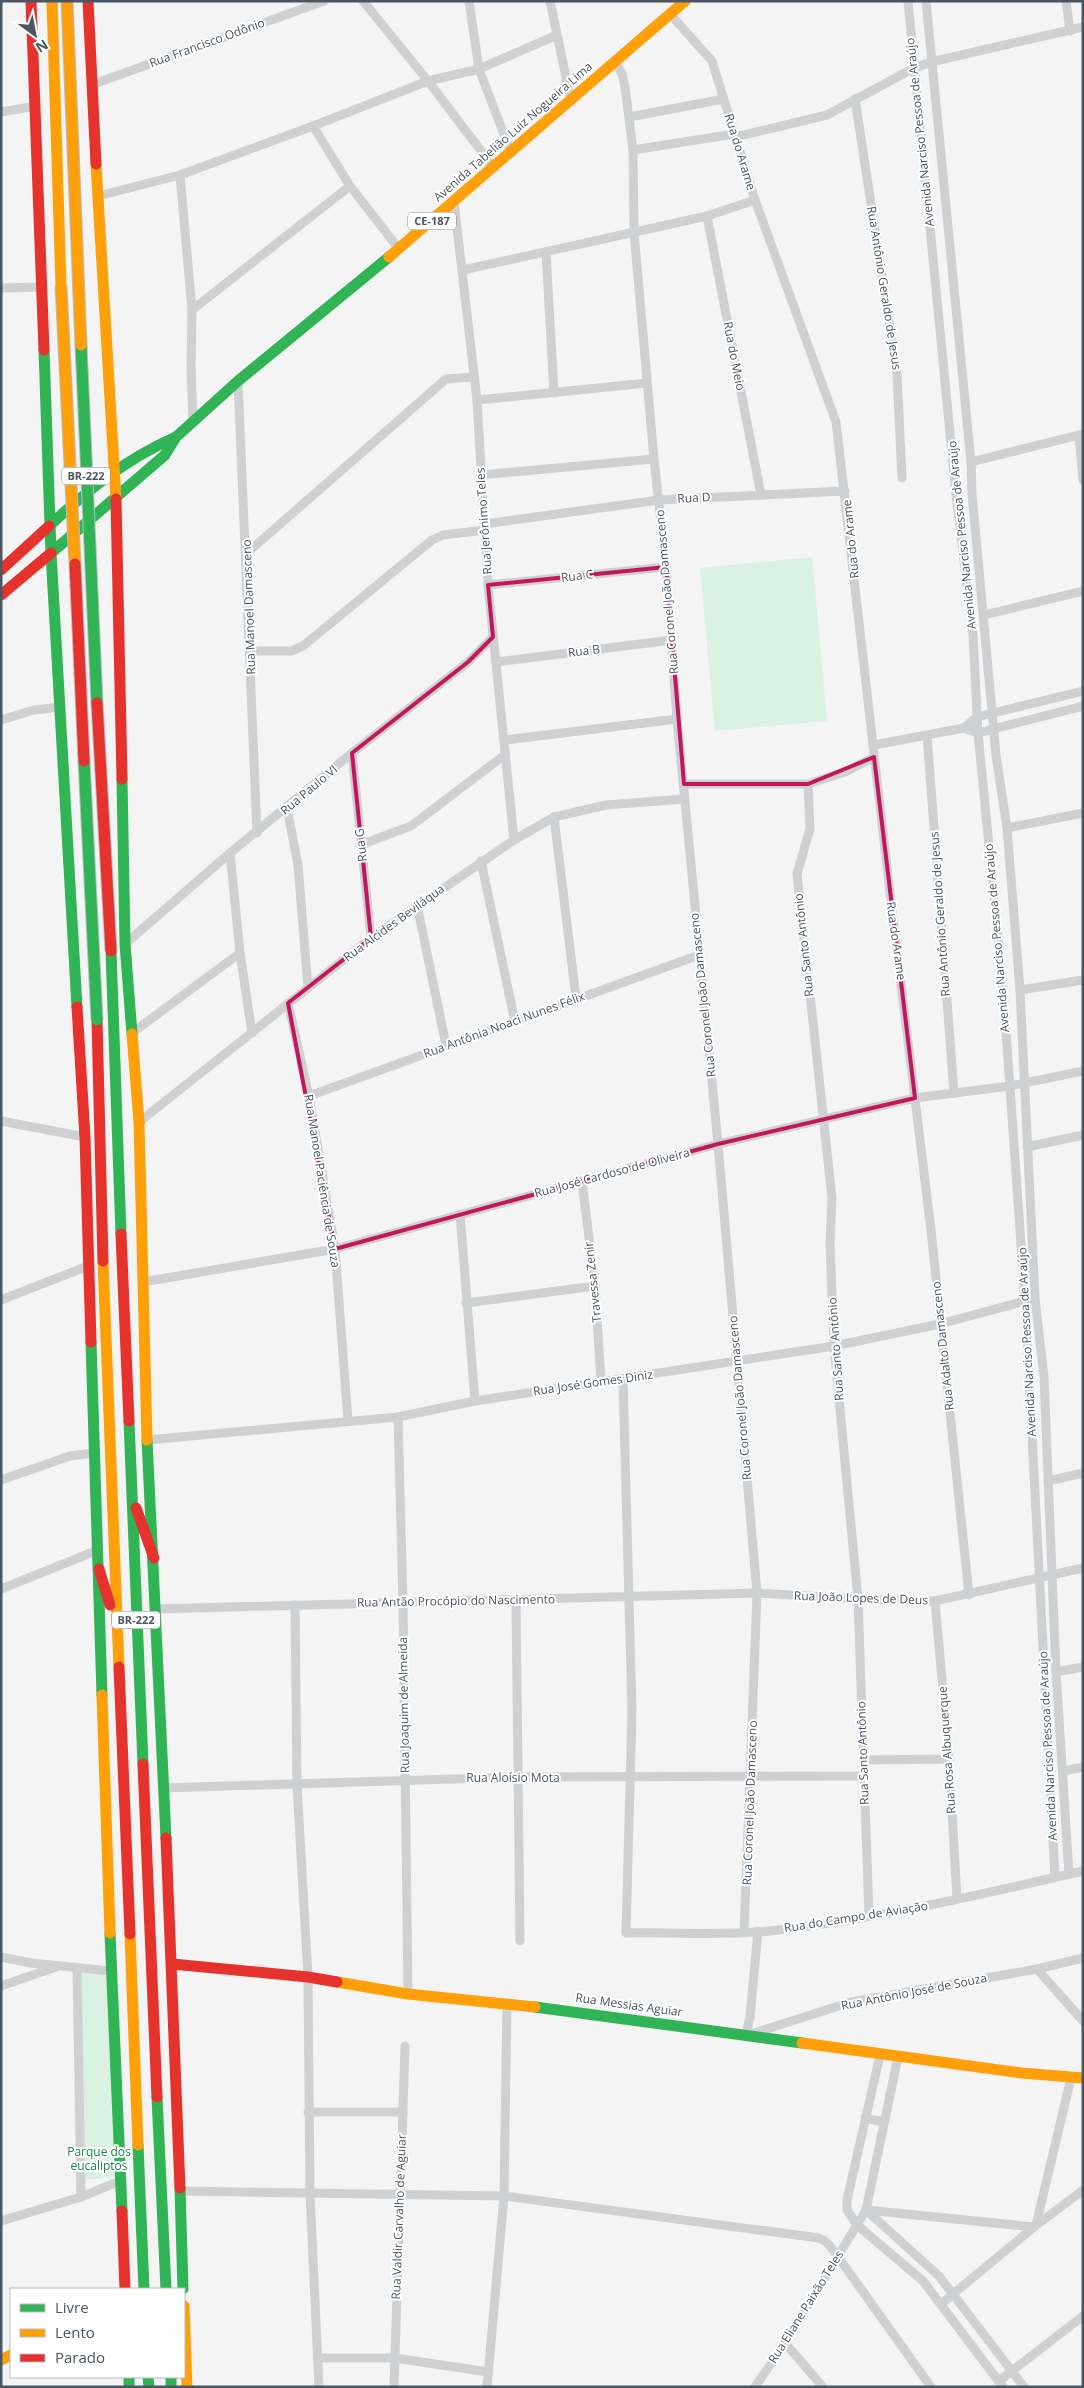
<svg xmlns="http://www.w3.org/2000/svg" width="1084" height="2388" viewBox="0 0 1084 2388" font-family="'Open Sans',sans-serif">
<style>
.green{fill:#d9f2e3}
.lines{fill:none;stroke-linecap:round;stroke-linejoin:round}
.street{stroke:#ced0d2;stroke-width:9}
.fast{stroke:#30b455;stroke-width:11}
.slow{stroke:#ff9f0a;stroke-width:11}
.jam{stroke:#e5322d;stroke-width:11}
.fast-bridge-casing{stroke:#b9bec3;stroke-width:13;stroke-linecap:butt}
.slow-bridge-casing{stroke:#b9bec3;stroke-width:13;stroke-linecap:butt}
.jam-bridge-casing{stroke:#b9bec3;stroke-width:13;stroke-linecap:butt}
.fast-bridge{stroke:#30b455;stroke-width:11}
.slow-bridge{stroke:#ff9f0a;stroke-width:11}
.jam-bridge{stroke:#e5322d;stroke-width:11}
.marked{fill:none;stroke:#c2185b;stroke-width:4;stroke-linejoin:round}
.labels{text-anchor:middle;stroke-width:4;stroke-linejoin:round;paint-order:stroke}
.shield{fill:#fff;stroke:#808990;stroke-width:1}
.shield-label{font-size:11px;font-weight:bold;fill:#4a5661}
.street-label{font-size:12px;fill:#4a5661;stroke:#fff}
.park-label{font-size:12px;fill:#17864f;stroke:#fff}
</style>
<rect width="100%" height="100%" fill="#f4f4f4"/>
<!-- green -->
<g class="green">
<path d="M812 557 827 721 715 731 700 568Z"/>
<path d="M80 1972 108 1974 116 2177 84 2180Z"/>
</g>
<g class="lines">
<!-- street -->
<g class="street">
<path d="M363 1 428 81 494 168"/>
<path d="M469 1 479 69 511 153"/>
<path d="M550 1 571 101"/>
<path d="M908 1 956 495 973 634 978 733 1003 989 1025 1301 1055 1877"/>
<path d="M926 1 971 462 972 494 996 755 1007 828 1020 990 1035 1298 1044 1377 1056 1672 1069 1874"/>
<path d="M1066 1 1070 31"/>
<path d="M670 14 712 61 755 200 836 422 891 902 931 1230 969 1595"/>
<path d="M615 61 622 74 625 87 633 150 634 232 654 459 666 567 677 719 718 1144 757 1593 744 1932"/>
<path d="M91 85 324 1"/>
<path d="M855 99 897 374 902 478"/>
<path d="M1 112 36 106"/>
<path d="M629 117 724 99"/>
<path d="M313 126 350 186 399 249"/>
<path d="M735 137 827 115 914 68 931 62 1083 27"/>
<path d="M633 150 734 134"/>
<path d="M180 175 192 310 191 367 193 421"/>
<path d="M98 196 180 175 313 126 428 81 479 69 557 35"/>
<path d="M454 202 477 400 488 585 514 840"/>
<path d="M707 216 761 495"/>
<path d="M546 252 554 393"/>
<path d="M463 270 707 216 755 200"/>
<path d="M1 288 42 287"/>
<path d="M192 310 350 186"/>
<path d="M238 381 257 833"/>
<path d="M477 400 647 383"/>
<path d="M1079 435 1083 480"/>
<path d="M971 462 1083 434"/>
<path d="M481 475 654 459"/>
<path d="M484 524 659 500 845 491"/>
<path d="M247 553 446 379 474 377"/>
<path d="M488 585 666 567"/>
<path d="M984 615 1083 591"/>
<path d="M251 651H291L303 646 432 540 443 535 485 530"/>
<path d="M496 662 672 640"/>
<path d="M1 720 34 710 61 707"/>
<path d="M964 728 977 717 1083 691"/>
<path d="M927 735 954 1093"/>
<path d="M505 740 677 719"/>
<path d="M874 745 964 728 978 733 1083 706"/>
<path d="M352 753 371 938"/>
<path d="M684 784H808L845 772 874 757"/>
<path d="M808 784 810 829 797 874 832 1198 830 1244 834 1346 858 1599 869 1916"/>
<path d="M287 808 298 865 308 988"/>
<path d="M554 817 576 998"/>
<path d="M1007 828 1083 813"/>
<path d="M360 845 411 826 506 754"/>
<path d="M230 853 240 953 252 1033"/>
<path d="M481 861 515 1022"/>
<path d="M417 905 446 1045"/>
<path d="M125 944 230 853 352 753 468 662 493 637"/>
<path d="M1020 990 1083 980"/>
<path d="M288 1003 309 1096 335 1249 348 1421"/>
<path d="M132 1033 240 953"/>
<path d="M309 1096 699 955"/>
<path d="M1 1121 85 1137"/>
<path d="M139 1122 371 938 514 840 554 817 606 805 685 799"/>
<path d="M1027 1147 1083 1135"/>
<path d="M582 1181 595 1286 601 1382"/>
<path d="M460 1214 475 1401"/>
<path d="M143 1282 335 1249 718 1144 915 1098 1010 1086 1083 1071"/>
<path d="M1 1300 88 1266"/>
<path d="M466 1303 595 1286"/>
<path d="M623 1379 632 1711 626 1933C673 1932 723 1936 770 1931 875 1919 979 1895 1083 1871"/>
<path d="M398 1417 403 1602 408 1994"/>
<path d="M147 1440 398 1417 475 1401 834 1346 940 1324 1029 1300"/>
<path d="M1 1480 70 1456 94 1453"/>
<path d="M1048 1481 1083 1473"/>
<path d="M1 1589 98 1550"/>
<path d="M516 1601 520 1941"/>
<path d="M935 1601 949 1759 957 1899"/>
<path d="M295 1605 297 1785 308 1977 310 2194 319 2387"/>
<path d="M156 1609 757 1593 858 1599 935 1601 1083 1568"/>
<path d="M1056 1672 1083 1667"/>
<path d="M863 1760 949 1759"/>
<path d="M1064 1771 1083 1767"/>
<path d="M163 1788 517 1777 864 1776"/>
<path d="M1 1957 31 1963 111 1971"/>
<path d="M77 1968 81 2197"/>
<path d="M1037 1969 1083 2021"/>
<path d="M1 1986 56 1967"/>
<path d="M751 2034 851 2002 1037 1969 1083 1958"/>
<path d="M746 2035 750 2017 758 1931"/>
<path d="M880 2055 847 2200V2210L857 2225 923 2281 1003 2387"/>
<path d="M308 2112H403"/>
<path d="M865 2118 884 2122"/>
<path d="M179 2191 504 2196 819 2238 825 2241 831 2247 931 2387"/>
<path d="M866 2210 939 2276 1024 2387"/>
<path d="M866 2210 1034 2227"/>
<path d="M1 2221 81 2197 120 2181"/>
<path d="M1036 2225 1071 2078"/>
<path d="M941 2304 1034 2227 1083 2190"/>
<path d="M785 2343 823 2387"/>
<path d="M318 2358H395L488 2372"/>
<path d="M999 2381 1083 2316"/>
<path d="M394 2387 405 2046"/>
<path d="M487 2387 504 2196 507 2003"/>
<path d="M755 2387 785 2343 866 2210 898 2057"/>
</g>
<!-- fast -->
<g class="fast">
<path d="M44 350 51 553"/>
<path d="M49 526C88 490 127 458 176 437"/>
<path d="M51 553 77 1007"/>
<path d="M51 553 165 455 176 437 238 381 389 257"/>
<path d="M122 779 125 944 132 1034"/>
<path d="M111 951 121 1234"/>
<path d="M91 1342 102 1695"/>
<path d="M129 1421 143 1764"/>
<path d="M147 1440 166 1838"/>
<path d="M110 1933 122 2211"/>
<path d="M535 2007 802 2043"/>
<path d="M157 2097 166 2289"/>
<path d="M138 2145 144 2289"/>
<path d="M180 2188 183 2289"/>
<path d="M129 2377V2387"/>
<path d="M148 2377 149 2387"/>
<path d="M171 2377V2387"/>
</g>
<!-- slow -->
<g class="slow">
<path d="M52 1 61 286"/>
<path d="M96 164 116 499"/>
<path d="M389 257 685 1"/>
<path d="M132 1034 139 1122 147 1440"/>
<path d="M103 1261 119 1667"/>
<path d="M102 1695 110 1933"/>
<path d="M130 1934 138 2145"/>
<path d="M337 1982 408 1994 535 2007"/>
<path d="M802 2043 1022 2073 1083 2078"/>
<path d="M184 2306 187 2387"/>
<path d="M1 2360 11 2355"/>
</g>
<!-- jam -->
<g class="jam">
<path d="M31 1 44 350"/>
<path d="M88 1 96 164"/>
<path d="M116 499 122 779"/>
<path d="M1 570 49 526"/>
<path d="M1 595 51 553"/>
<path d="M77 1007 85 1137 91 1342"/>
<path d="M97 1020 103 1261"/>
<path d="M121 1234 129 1421"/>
<path d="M136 1508 154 1558"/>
<path d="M99 1569 110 1605"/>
<path d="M119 1667 130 1934"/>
<path d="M143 1764 157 2097"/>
<path d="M166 1838 180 2188"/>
<path d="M172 1964 308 1977 337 1982"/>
<path d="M122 2211 125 2289"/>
</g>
<!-- fast-bridge casing -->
<g class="fast-bridge-casing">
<g id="fast-bridge">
<path d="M81 345 97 703"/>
<path d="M84 761 97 1020"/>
</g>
</g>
<!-- slow-bridge casing -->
<g class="slow-bridge-casing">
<g id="slow-bridge">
<path d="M67 1 81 345"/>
<path d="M61 286 75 564"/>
</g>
</g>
<!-- jam-bridge casing -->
<g class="jam-bridge-casing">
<g id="jam-bridge">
<path d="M75 564 84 761"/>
<path d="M97 703 111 951"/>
</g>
</g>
<!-- fast-bridge -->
<use href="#fast-bridge" class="fast-bridge"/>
<!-- slow-bridge -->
<use href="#slow-bridge" class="slow-bridge"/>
<!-- jam-bridge -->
<use href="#jam-bridge" class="jam-bridge"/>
</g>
<!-- marked area -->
<path class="marked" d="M666 567 684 784H808L874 757 915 1098 718 1144 335 1249 288 1003 371 938 352 753 468 662 493 637 488 585Z"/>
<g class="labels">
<!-- shield labels -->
<g class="shield">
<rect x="408" y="212.5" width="48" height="17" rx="4"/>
<rect x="62" y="467.5" width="48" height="17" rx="4"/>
<rect x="112" y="1611.5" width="48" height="17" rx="4"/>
</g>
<g class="shield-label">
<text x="432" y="225">CE-187</text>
<text x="86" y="480">BR-222</text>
<text x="136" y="1624">BR-222</text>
</g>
<!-- street labels -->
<g class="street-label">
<text transform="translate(207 43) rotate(-20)" y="4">Rua Francisco Odônio</text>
<text transform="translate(513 132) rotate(-41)" y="4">Avenida Tabelião Luiz Nogueira Lima</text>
<text transform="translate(920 132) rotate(-96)" y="4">Avenida Narciso Pessoa de Araújo</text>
<text transform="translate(740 152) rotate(73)" y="4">Rua do Arame</text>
<text transform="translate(884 288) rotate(81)" y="4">Rua Antônio Geraldo de Jesus</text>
<text transform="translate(734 356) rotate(79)" y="4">Rua do Meio</text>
<text transform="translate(694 498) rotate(-3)" y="4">Rua D</text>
<text transform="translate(484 521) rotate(-94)" y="4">Rua Jerônimo Teles</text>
<text transform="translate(962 535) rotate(-96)" y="4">Avenida Narciso Pessoa de Araújo</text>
<text transform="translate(851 539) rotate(-96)" y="4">Rua do Arame</text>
<text transform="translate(577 576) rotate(-6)" y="4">Rua C</text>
<text transform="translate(667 592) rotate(-95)" y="4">Rua Coronel João Damasceno</text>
<text transform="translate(249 607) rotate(-92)" y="4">Rua Manoel Damasceno</text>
<text transform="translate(584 651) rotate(-7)" y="4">Rua B</text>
<text transform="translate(309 790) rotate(-40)" y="4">Rua Paulo VI</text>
<text transform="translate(361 845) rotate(-96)" y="4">Rua G</text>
<text transform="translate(940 914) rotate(-94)" y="4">Rua Antônio Geraldo de Jesus</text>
<text transform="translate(394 923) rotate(-36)" y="4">Rua Alcides Beviláqua</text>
<text transform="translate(997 938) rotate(-95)" y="4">Avenida Narciso Pessoa de Araújo</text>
<text transform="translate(896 941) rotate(82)" y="4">Rua do Arame</text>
<text transform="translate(804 945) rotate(-96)" y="4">Rua Santo Antônio</text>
<text transform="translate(703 995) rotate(-96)" y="4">Rua Coronel João Damasceno</text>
<text transform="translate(504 1025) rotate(-20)" y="4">Rua Antônia Noaci Nunes Félix</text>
<text transform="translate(612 1173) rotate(-15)" y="4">Rua José Cardoso de Oliveira</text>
<text transform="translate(322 1181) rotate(81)" y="4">Rua Manoel Paciência de Souza</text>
<text transform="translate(593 1282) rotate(-96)" y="4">Travessa Zenir</text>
<text transform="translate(1027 1342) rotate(-93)" y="4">Avenida Narciso Pessoa de Araújo</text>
<text transform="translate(943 1346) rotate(-96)" y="4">Rua Adalto Damasceno</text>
<text transform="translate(836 1349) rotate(-94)" y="4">Rua Santo Antônio</text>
<text transform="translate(593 1383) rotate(-8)" y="4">Rua José Gomes Diniz</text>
<text transform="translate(740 1398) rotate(-95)" y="4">Rua Coronel João Damasceno</text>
<text transform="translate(861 1598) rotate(2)" y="4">Rua João Lopes de Deus</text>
<text transform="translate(456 1601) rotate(-1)" y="4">Rua Antão Procópio do Nascimento</text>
<text transform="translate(404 1705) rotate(-91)" y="4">Rua Joaquim de Almeida</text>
<text transform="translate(1048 1746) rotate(-93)" y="4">Avenida Narciso Pessoa de Araújo</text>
<text transform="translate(947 1750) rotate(-94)" y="4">Rua Rosa Albuquerque</text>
<text transform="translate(863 1753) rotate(-92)" y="4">Rua Santo Antônio</text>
<text x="513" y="1782">Rua Aloísio Mota</text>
<text transform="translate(750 1803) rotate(-88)" y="4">Rua Coronel João Damasceno</text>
<text transform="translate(856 1917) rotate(-9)" y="4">Rua do Campo de Aviação</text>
<text transform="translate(914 1992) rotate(-11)" y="4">Rua Antônio José de Souza</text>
<text transform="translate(629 2005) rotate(8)" y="4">Rua Messias Aguiar</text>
<text transform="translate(399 2217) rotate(-88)" y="4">Rua Valdir Carvalho de Aguiar</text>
<text transform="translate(806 2307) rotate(-58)" y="4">Rua Eliane Paixão Teles</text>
</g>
<!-- park labels -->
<g class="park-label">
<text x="99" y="2156">Parque dos<tspan x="99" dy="14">eucaliptos</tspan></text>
</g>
</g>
<!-- border -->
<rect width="1084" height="2388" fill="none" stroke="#4a5661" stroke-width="5"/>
<!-- legend -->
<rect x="10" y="2288" width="175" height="90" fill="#ffffff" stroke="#b7bbc0"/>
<rect x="20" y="2304" width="25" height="8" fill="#30b455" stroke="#b7bbc0"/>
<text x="55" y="2313" font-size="15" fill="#4a5661">Livre</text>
<rect x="20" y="2329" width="25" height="8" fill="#ff9f0a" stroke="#b7bbc0"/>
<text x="55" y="2338" font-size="15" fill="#4a5661">Lento</text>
<rect x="20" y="2354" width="25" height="8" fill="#e5322d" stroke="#b7bbc0"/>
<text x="55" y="2363" font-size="15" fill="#4a5661">Parado</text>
<!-- north arrow -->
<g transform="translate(35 35) rotate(148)" stroke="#ffffff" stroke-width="4" paint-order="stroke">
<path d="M0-4L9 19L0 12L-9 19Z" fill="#4a5661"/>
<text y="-8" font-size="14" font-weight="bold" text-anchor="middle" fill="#4a5661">N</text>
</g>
</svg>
